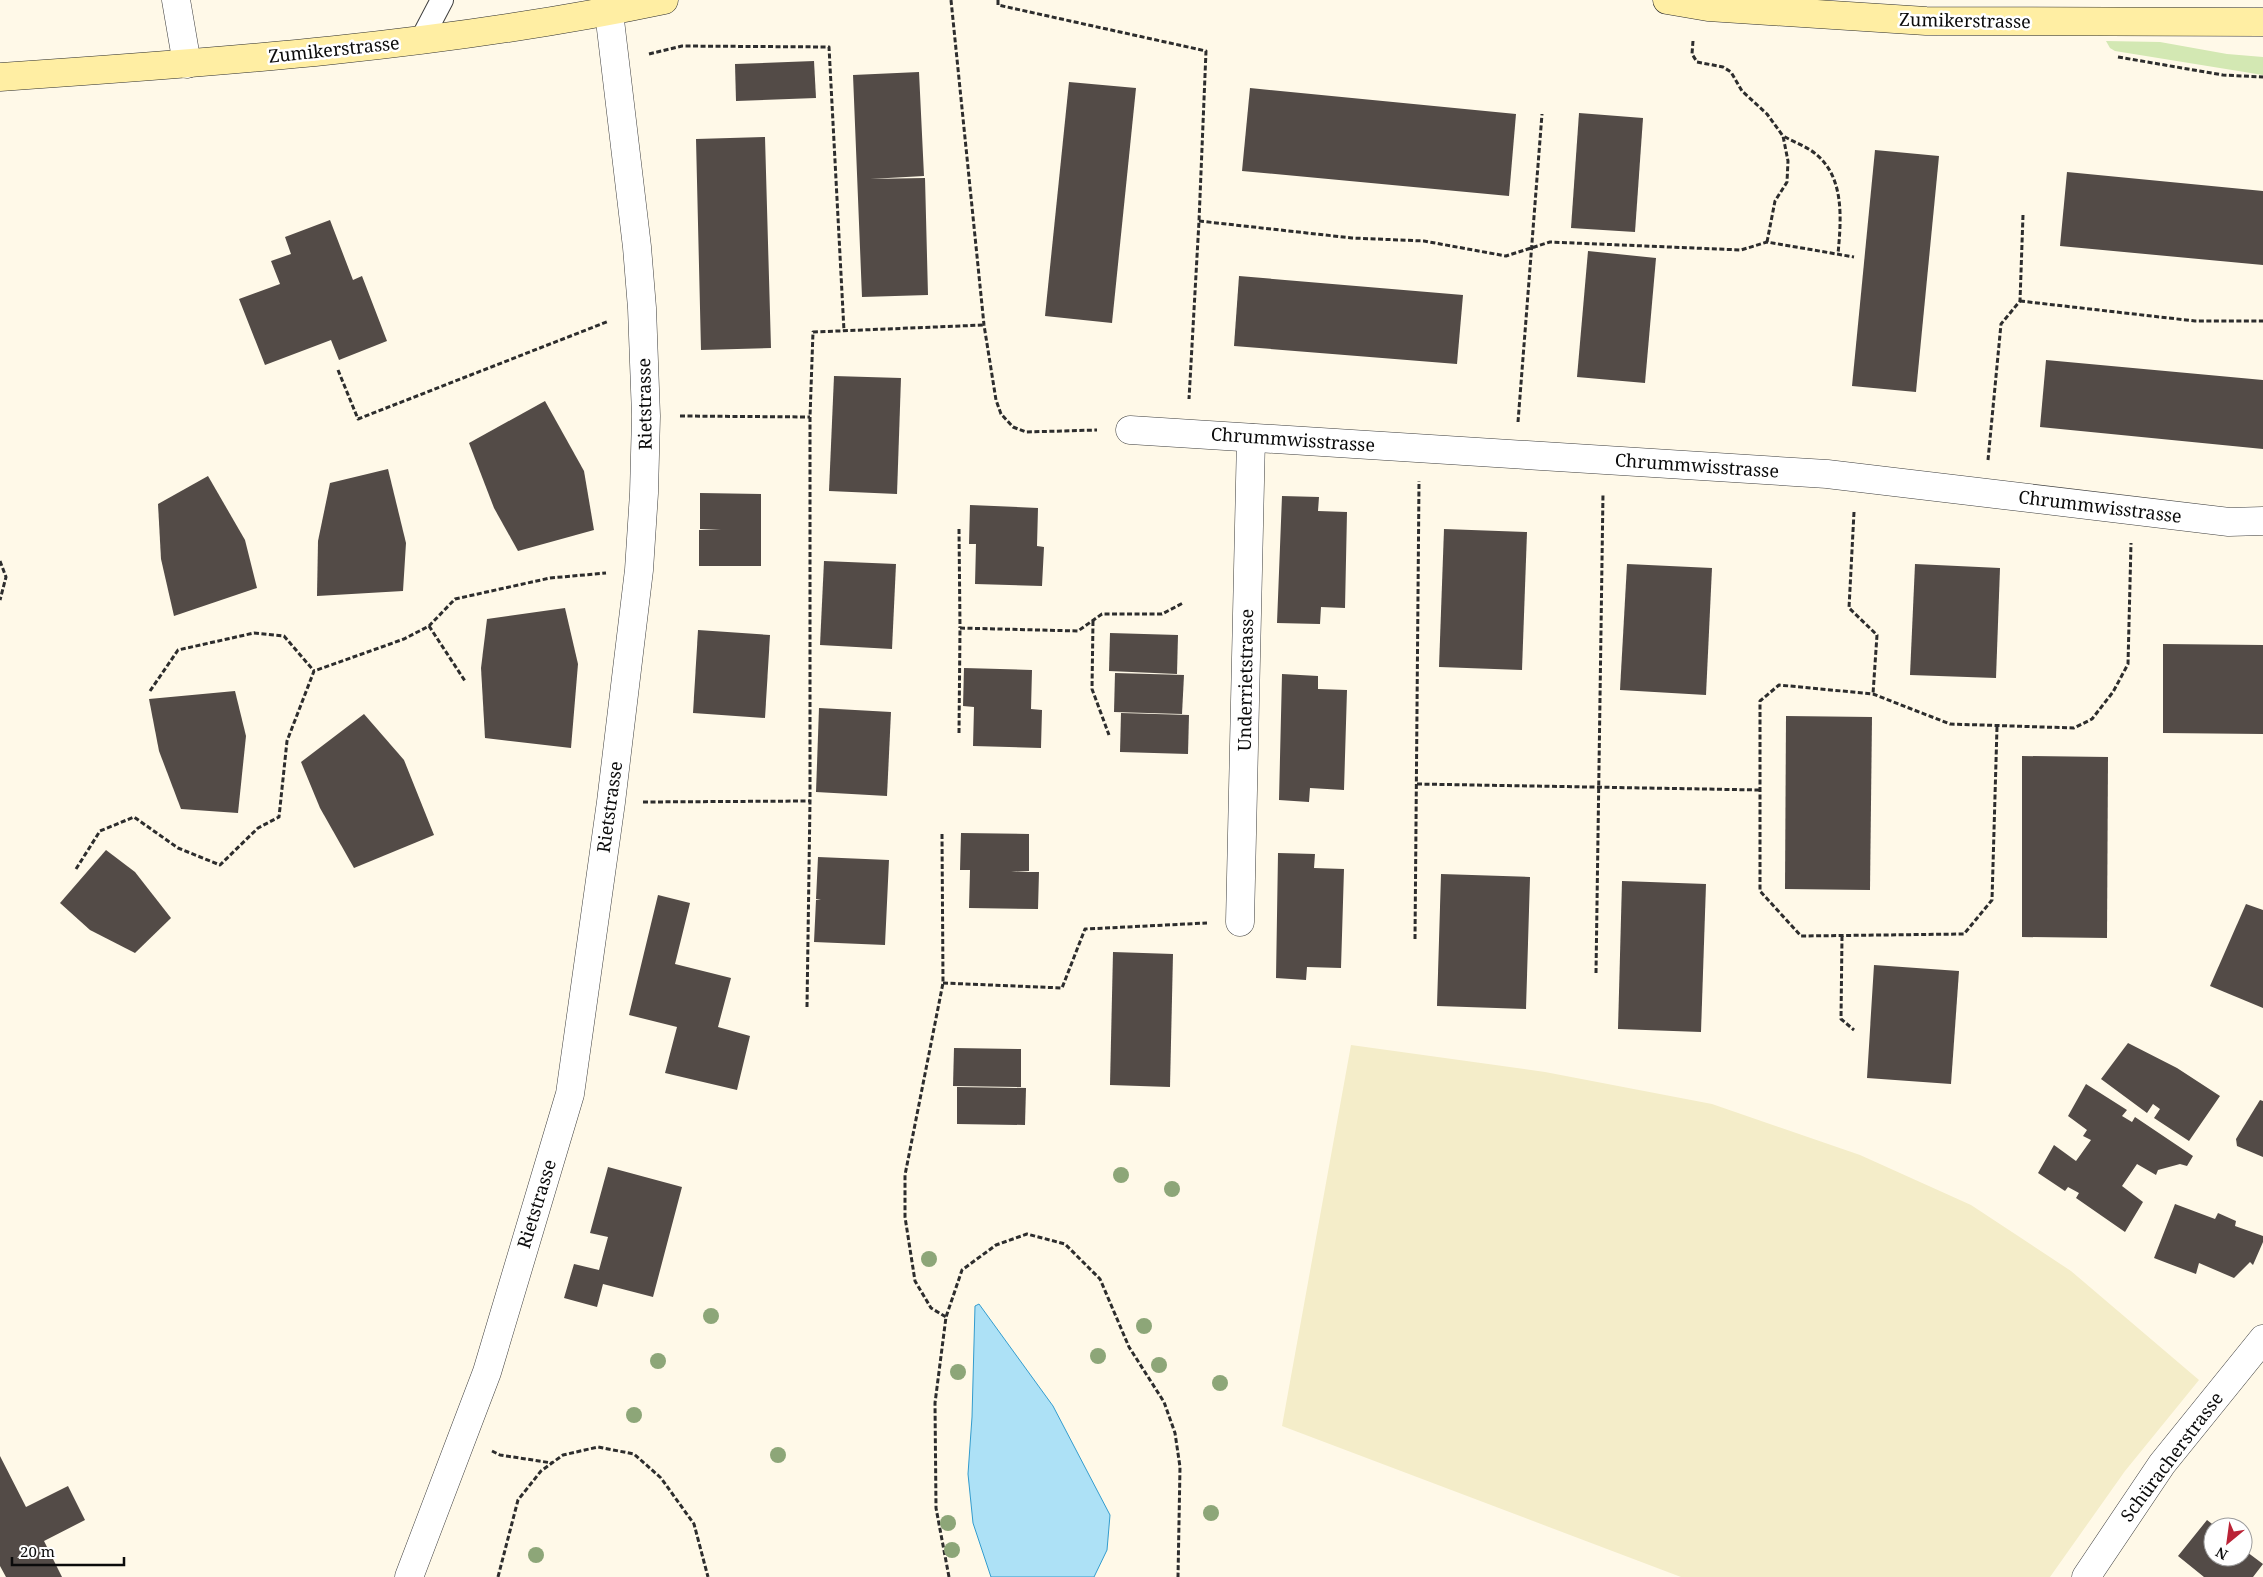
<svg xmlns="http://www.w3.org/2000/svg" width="2263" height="1577" viewBox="0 0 2263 1577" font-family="'Noto Serif',serif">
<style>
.farmland{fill:#f4edc9}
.green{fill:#d3e8b3}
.water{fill:#ade1f6;stroke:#339cce}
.building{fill:#534b47}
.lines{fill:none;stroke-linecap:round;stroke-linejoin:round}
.service-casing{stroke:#3e3e3e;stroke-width:24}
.minor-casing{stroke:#3e3e3e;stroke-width:29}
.secondary-casing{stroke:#2d2d2d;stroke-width:29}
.path{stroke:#2d2d2d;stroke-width:3;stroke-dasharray:5 2.5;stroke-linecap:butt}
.service{stroke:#fff;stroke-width:22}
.minor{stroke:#fff;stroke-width:28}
.secondary{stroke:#ffeea3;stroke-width:28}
.tree{fill:#8da678}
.labels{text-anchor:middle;stroke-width:5;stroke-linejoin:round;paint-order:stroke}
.street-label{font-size:18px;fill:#0b0b0b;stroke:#fff}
</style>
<rect width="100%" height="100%" fill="#fff9e8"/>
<!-- farmland -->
<path class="farmland" d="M1351 1045 1545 1072 1712 1104 1860 1155 1971 1205 2071 1271 2199 1380 2125 1471 2050 1577H1681L1282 1426Z"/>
<!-- green -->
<path class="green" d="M2106 41 2160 42 2227 54 2263 57V75L2115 51 2110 48Z"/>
<!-- water -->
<path class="water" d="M979 1304 1053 1406 1110 1515 1107 1550 1094 1577H991L973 1523 968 1474 972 1417 975 1306Z"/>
<!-- building -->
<g class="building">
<path d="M814 61 816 98 736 101 735 64Z"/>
<path d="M919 72 924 176 870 179 925 178 928 295 862 297 853 75Z"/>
<path d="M1069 82 1136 88 1112 323 1045 316Z"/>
<path d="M1250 88 1516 114 1509 196 1242 171Z"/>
<path d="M1579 113 1643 118 1635 232 1571 228Z"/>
<path d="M765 137 768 243 761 244 768 243 771 348 701 350 696 139Z"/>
<path d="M1875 150 1939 156 1916 392 1852 386Z"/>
<path d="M2067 172 2263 191V265L2060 246Z"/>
<path d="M330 220 353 280 362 276 387 341 339 360 331 340 265 365 239 299 280 284 271 261 291 254 285 237Z"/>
<path d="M1588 251 1656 258 1645 383 1577 377Z"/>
<path d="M1239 276 1463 295 1457 364 1234 346Z"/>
<path d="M2046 360 2263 380V449L2040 427Z"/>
<path d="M834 376 901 378 897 494 829 491Z"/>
<path d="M545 401 584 471 594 530 518 551 494 508 469 443Z"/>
<path d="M388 469 406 543 403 591 317 596 318 541 330 483Z"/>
<path d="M208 476 245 540 257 588 174 616 161 559 158 504Z"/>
<path d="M700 493 761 494V566H699V530H721L700 529Z"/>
<path d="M1282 496 1319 497 1318 511 1347 512 1345 608 1321 607 1320 624 1277 623Z"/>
<path d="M970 505 1038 508 1037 546 1044 547 1042 586 975 584 976 544H969Z"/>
<path d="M1444 529 1527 532 1522 670 1439 667Z"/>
<path d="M824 561 896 564 892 649 820 645Z"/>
<path d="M1627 564 1712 568 1706 695 1620 690Z"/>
<path d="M1915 564 2000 568 1996 678 1910 675Z"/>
<path d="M565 608 578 664 571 748 485 738 481 668 487 619Z"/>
<path d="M698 630 770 635 765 718 693 713Z"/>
<path d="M1110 633 1178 635 1177 674 1109 671Z"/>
<path d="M2163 644 2263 645V734L2163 733Z"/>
<path d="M964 668 1032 670 1031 709 1042 710 1041 748 973 746 974 707 963 706Z"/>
<path d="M1115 673 1184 675 1182 714 1114 712Z"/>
<path d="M1282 674 1318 676V689L1347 690 1344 790 1310 788 1309 802 1279 800Z"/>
<path d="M235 691 246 736 238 813 181 809 159 751 149 699Z"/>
<path d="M819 708 891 712 887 796 816 792Z"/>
<path d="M1121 713 1189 715 1188 754 1120 752Z"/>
<path d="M364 714 404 760 434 835 354 868 320 808 301 762Z"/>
<path d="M1786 716 1872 717 1870 890 1785 889Z"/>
<path d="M2022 756 2108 757 2107 938 2022 937Z"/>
<path d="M961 833 1029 834V871L1011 872H1039L1038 909 969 908 970 870H960Z"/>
<path d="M106 850 135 872 171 918 135 953 90 930 60 903Z"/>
<path d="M1278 853 1315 854 1314 868 1344 869 1341 968 1307 967 1306 980 1276 978Z"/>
<path d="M818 857 889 860 885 945 814 942 816 900 821 899H816Z"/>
<path d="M1441 874 1530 877 1526 1009 1437 1006Z"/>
<path d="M1622 881 1706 884 1701 1032 1618 1029Z"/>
<path d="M658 895 690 903 675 964 731 978 718 1027 750 1036 737 1090 665 1073 677 1027 629 1015Z"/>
<path d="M2246 904 2263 910V1008L2210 986Z"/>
<path d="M1113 952 1173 954 1170 1087 1110 1085Z"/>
<path d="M1874 965 1959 971 1951 1084 1867 1078Z"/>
<path d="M2128 1043 2177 1068 2220 1096 2189 1141 2154 1118 2160 1109 2153 1104 2147 1113 2101 1079Z"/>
<path d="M954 1048 1021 1049V1087L953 1086Z"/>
<path d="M2086 1084 2127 1110 2122 1116 2132 1122 2135 1117 2193 1156 2187 1166 2180 1164 2158 1170 2156 1175 2137 1164 2122 1186 2143 1202 2125 1232 2076 1198 2079 1193 2068 1187 2065 1191 2038 1173 2054 1145 2076 1161 2091 1140 2083 1136 2087 1130 2068 1116Z"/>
<path d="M957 1087 1026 1088 1025 1125 957 1124Z"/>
<path d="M2260 1100 2263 1101V1157L2237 1146 2236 1139Z"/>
<path d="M608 1167 682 1187 653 1297 603 1284 597 1307 564 1298 574 1264 599 1270 608 1237 590 1233Z"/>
<path d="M2175 1204 2215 1219 2218 1213 2236 1221 2235 1226 2263 1236V1242L2253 1265 2250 1262 2234 1278 2199 1263 2196 1274 2154 1258Z"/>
<path d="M0 1456 26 1507 68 1486 85 1520 44 1541 62 1577H6L0 1566Z"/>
<path d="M2207 1520 2216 1527H2213V1557H2243V1549L2263 1564 2253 1577H2204L2178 1556Z"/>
</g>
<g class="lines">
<!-- service casing -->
<g class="service-casing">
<path id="service" d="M421 40 442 0"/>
</g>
<!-- minor casing -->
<g class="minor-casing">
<g id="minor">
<path d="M176 0 187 64"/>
<path d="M1130 430 1827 474 2229 522 2263 521"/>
<path d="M1240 922 1251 438"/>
<path d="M409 1577 487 1372 570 1094 611 802 639 570 644 493 646 416 642 308 637 247 609 12"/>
<path d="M2086 1577 2162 1464 2263 1339"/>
</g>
</g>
<!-- secondary casing -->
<g class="secondary-casing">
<g id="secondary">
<path d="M1667 0 1708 7 1926 21 2263 22"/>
<path d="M0 77C222 62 446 46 664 0"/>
</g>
</g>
<!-- path -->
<g class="path">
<path d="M951 0 984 325 996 400 1001 414 1013 427 1026 432 1097 430"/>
<path d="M998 0V5L1206 51 1199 221 1189 399"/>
<path d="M1693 41 1692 54 1697 62 1723 67 1731 72 1742 91 1767 114 1783 136"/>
<path d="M649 54 682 46 829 47 844 331"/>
<path d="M2118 57 2223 75 2263 77"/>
<path d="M1199 221 1352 238 1424 241 1506 256 1550 242 1741 250 1767 242 1854 257"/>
<path d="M1767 242 1775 201 1787 182 1788 161 1783 136C1794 142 1808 147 1817 155 1845 179 1841 221 1838 254"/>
<path d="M2020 301 2195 321H2263"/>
<path d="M338 370 358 419 609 321"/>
<path d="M680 416 810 417"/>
<path d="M1518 422 1542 114"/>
<path d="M1988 460 2001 324 2020 301 2023 215"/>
<path d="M1854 512 1849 608 1877 635 1873 694"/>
<path d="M959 529 960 628"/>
<path d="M0 561 6 577 0 600"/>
<path d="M1093 621 1092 689 1109 735"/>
<path d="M429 626 465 681"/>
<path d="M150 691 178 650 254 633 284 636 314 671"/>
<path d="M1997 727 1992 900 1964 934 1801 936 1760 891V701L1779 685 1873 694 1950 724 2074 728 2092 719 2113 692 2128 664 2131 543"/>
<path d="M959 733 960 628 1078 631 1102 614H1162L1183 603"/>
<path d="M1417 784 1760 790"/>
<path d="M643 802 810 801"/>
<path d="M942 834 943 983 905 1175V1217L915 1281 931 1308 946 1317"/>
<path d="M76 869 100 831 134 817 178 848 220 865 258 828 279 817 287 741 314 671 404 639 429 626 455 599 550 578 606 573"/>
<path d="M1842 936 1841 1019 1854 1030"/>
<path d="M1415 939 1419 481"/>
<path d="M1596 973 1603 493"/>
<path d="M943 983 1062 988 1085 929 1207 923"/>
<path d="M807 1007 810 801V417L813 332 984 325"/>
<path d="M492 1451 500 1455 552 1463"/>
<path d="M498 1577 518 1500 541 1471 563 1455 598 1447 634 1454 661 1478 694 1524 708 1577"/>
<path d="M949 1577 936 1508 935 1403 946 1317 962 1270 996 1245 1027 1234 1065 1244 1100 1279 1129 1347 1164 1402 1175 1433 1180 1467 1178 1577"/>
</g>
<!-- service -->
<use href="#service" class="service"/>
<!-- minor -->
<use href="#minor" class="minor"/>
<!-- secondary -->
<use href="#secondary" class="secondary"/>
</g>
<!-- trees -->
<g class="tree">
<circle cx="1121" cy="1175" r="8"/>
<circle cx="1172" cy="1189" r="8"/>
<circle cx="929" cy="1259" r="8"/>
<circle cx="711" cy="1316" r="8"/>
<circle cx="1144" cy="1326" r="8"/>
<circle cx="1098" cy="1356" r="8"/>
<circle cx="658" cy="1361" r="8"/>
<circle cx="1159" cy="1365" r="8"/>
<circle cx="958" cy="1372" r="8"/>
<circle cx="1220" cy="1383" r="8"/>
<circle cx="634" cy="1415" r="8"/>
<circle cx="778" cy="1455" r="8"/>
<circle cx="1211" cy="1513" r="8"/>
<circle cx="948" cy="1523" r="8"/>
<circle cx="952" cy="1550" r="8"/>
<circle cx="536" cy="1555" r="8"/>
</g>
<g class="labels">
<!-- street labels -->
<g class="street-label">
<text transform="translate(1965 21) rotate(1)" y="6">Zumikerstrasse</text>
<text transform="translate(334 50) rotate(-6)" y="6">Zumikerstrasse</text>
<text transform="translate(645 404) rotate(-91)" y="6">Rietstrasse</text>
<text transform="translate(1293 440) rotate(4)" y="6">Chrummwisstrasse</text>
<text transform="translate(1697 466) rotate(4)" y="6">Chrummwisstrasse</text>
<text transform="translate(2100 507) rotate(7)" y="6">Chrummwisstrasse</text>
<text transform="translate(1246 680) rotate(-89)" y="6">Underrietstrasse</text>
<text transform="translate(610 807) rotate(-82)" y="6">Rietstrasse</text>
<text transform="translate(537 1204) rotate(-73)" y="6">Rietstrasse</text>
<text transform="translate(2172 1457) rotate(-53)" y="6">Schüracherstrasse</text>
</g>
</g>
<!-- north arrow -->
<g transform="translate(2228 1542) rotate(209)"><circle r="24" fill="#ffffff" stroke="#9d9d9d"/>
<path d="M0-4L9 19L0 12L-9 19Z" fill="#ba2336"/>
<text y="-8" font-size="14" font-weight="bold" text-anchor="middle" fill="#0b0b0b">N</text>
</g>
<!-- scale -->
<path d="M12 1557v8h112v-8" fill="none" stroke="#0b0b0b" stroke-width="2.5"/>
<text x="20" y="1557" font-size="15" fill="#0b0b0b" stroke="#ffffff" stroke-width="4" paint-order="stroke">20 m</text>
</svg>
